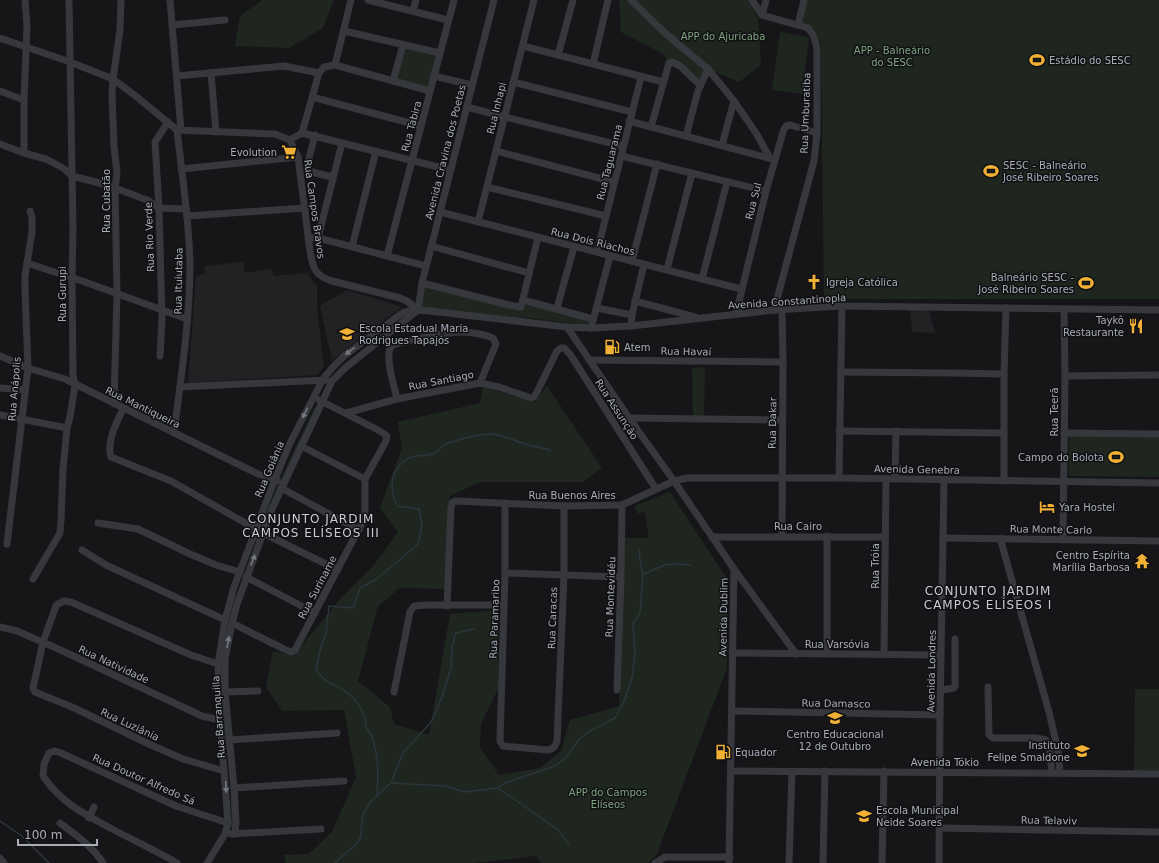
<svg xmlns="http://www.w3.org/2000/svg" width="1159" height="863" viewBox="0 0 1159 863" font-family="'DejaVu Sans',sans-serif">
<style>
.built{fill:#222225}
.green{fill:#1e261f}
.lines{fill:none;stroke-linecap:round;stroke-linejoin:round}
.stream{stroke:#2c353c;stroke-width:1.5}
.minor{stroke:#37383d;stroke-width:7}
.oneway{fill:#757881}
.labels{text-anchor:middle;stroke-width:3;stroke-linejoin:round;paint-order:stroke}
.park-label{font-size:10px;fill:#7fa381;stroke:#111113}
.poi-label{font-size:10px;fill:#a8adb8;stroke:#111113;text-anchor:start}
.street-label{font-size:10px;fill:#a8adb8;stroke:#111113}
.quarter-label{font-size:12px;letter-spacing:1px;fill:#c9ccd4;stroke:#111113}
</style>
<rect width="100%" height="100%" fill="#161618"/>
<!-- built -->
<g class="built">
<path d="M243 261 245 273 271 269 274 276 307 273 317 286V308L324 367 317 375 188 383 196 276 205 274 204 267Z"/>
<path d="M347 290 402 307 332 360 320 306Z"/>
<path d="M910 304 928 305 935 333 912 332Z"/>
</g>
<!-- green -->
<g class="green">
<path d="M262 0H334L323 28 289 48 235 46 240 16Z"/>
<path d="M619 0H749L758 19 761 65 739 82 708 69 700 85 680 66 669 63 663 54 621 32Z"/>
<path d="M804 0H1159V299H824L821 43 815 32 798 23Z"/>
<path d="M780 32 809 37 802 94 772 90Z"/>
<path d="M403 45 440 53 430 91 393 81Z"/>
<path d="M422 286 520 309 521 302 589 320 588 325 520 317 519 319 416 307Z"/>
<path d="M705 367 704 417H693L692 368Z"/>
<path d="M547 386 602 468 583 482H480L450 496 446 589 400 588 378 606 358 681 390 707 394 724 429 735 450 614 499 610 498 689 481 724 480 747 499 775 540 768 561 751 570 720 619 706 625 538H649L645 511 638 514 634 506 670 492 726 577 727 668 657 854 648 863H541L536 856 474 863H286L284 855 309 854 332 832 356 777 344 710 282 711 266 687 273 651 293 656 340 599 374 565 398 532 380 508 402 448 398 422 480 403 483 387 535 402Z"/>
<path d="M314 408 318 409 278 492 232 630 225 668 234 783 233 825 230 830 231 783 223 724 222 668 257 535 275 491Z"/>
<path d="M1069 436 1159 437V477L1069 476Z"/>
<path d="M1135 689H1159V771L1134 772Z"/>
</g>
<g class="lines">
<!-- stream -->
<g class="stream">
<path d="M644 574C664 565 667 562 690 565"/>
<path d="M391 783 445 786 465 792 498 788 505 783 555 766 567 757 579 739 590 731 615 718 624 702 632 678 635 654 633 624 640 613 643 575 640 560 639 550"/>
<path d="M498 788 557 829 569 844"/>
<path d="M377 795C378 776 379 759 373 740 372 735 368 731 366 727 365 724 366 721 365 718 362 709 357 701 350 695 338 684 326 685 316 670L321 646 326 634 329 606 353 608 360 588 375 580 389 569 418 544 422 525 419 509 397 506C390 490 389 474 403 462 406 460 408 458 411 457 419 454 428 457 435 453 439 452 440 447 444 445 450 441 481 434 488 434 502 433 516 442 529 445 536 447 543 448 550 450"/>
<path d="M0 821 22 836 49 863"/>
<path d="M335 863 354 846 360 839 363 815 370 802 391 783 403 753 431 722 442 697 451 668 452 646 456 633 474 629"/>
</g>
<!-- minor -->
<g class="minor">
<path d="M170 0 181 130"/>
<path d="M368 0 448 20"/>
<path d="M631 0 665 33 708 69 734 101 756 133 770 158"/>
<path d="M752 0 762 15 808 28 813 35 816 43 817 51V133L814 161 774 310"/>
<path d="M413 11 416 0"/>
<path d="M762 15 766 0"/>
<path d="M172 25 225 20"/>
<path d="M798 25 804 0"/>
<path d="M344 31 440 53"/>
<path d="M0 38 70 62 113 79 137 97 177 130 275 134 290 140 298 157 310 251C313 268 314 275 332 281L400 298 407 301 418 310"/>
<path d="M523 46 663 82"/>
<path d="M558 55 573 0"/>
<path d="M593 64 608 0"/>
<path d="M335 65 351 0"/>
<path d="M211 73 216 132"/>
<path d="M177 76 284 66 319 73"/>
<path d="M434 76 472 85"/>
<path d="M393 81 403 45"/>
<path d="M513 82 632 112"/>
<path d="M0 91 24 100"/>
<path d="M312 97 421 126"/>
<path d="M467 107 505 117 623 146"/>
<path d="M629 121 772 159"/>
<path d="M651 127 669 63 672 62 680 66 700 85"/>
<path d="M302 133 319 73 324 67 335 65 430 91"/>
<path d="M315 135 307 166 308 171 332 177"/>
<path d="M686 136 698 91 708 69"/>
<path d="M290 140 302 133 450 170"/>
<path d="M0 144 24 153 46 159 63 168 72 176 107 185 147 200 159 208 186 209"/>
<path d="M722 145 734 101"/>
<path d="M496 151 614 182"/>
<path d="M24 153V100L27 26 25 0"/>
<path d="M621 156 766 191"/>
<path d="M181 169 298 157"/>
<path d="M487 187 606 216"/>
<path d="M440 212 741 289"/>
<path d="M187 216 305 208"/>
<path d="M478 222 534 0"/>
<path d="M308 238H318L426 266"/>
<path d="M318 238 342 143"/>
<path d="M431 246 529 273"/>
<path d="M352 247 376 151"/>
<path d="M597 252 641 77"/>
<path d="M387 256 454 0"/>
<path d="M632 261 657 164"/>
<path d="M27 263 85 282 187 319"/>
<path d="M667 269 692 173"/>
<path d="M702 279 727 182"/>
<path d="M422 283 509 305 521 307 538 237"/>
<path d="M523 300 593 319"/>
<path d="M635 301 695 317"/>
<path d="M557 308 574 247"/>
<path d="M597 308 632 315"/>
<path d="M418 310 422 283 494 0"/>
<path d="M736 314 766 191 784 129 786 126 790 125 817 133"/>
<path d="M631 326 632 315 644 264"/>
<path d="M567 327 629 418 674 481 734 569 729 863"/>
<path d="M591 328 610 256"/>
<path d="M0 356 28 368 65 379 258 474 278 481"/>
<path d="M160 356 162 319 159 208 155 142 168 122"/>
<path d="M589 360 783 362"/>
<path d="M841 372 953 373 1004 374"/>
<path d="M1065 376 1159 375"/>
<path d="M180 387 326 380"/>
<path d="M0 388 25 390"/>
<path d="M397 399C395 388 384 357 391 347 394 342 451 332 460 332 470 332 483 334 493 338L496 344 480 383"/>
<path d="M114 404 117 293 115 188 117 173 114 146 112 95 113 79 120 30 121 0"/>
<path d="M123 409C117 422 106 442 111 457L171 481 256 529"/>
<path d="M346 413 397 399 480 383 499 387 531 398 534 397 537 392 557 351 561 348H564L570 354 656 489"/>
<path d="M0 415 67 428"/>
<path d="M629 418 782 420"/>
<path d="M839 431 1004 433"/>
<path d="M174 433C181 377 190 320 190 263 189 219 182 174 177 130"/>
<path d="M1064 433 1159 434"/>
<path d="M301 446 365 479"/>
<path d="M839 478 842 306"/>
<path d="M895 479 896 431"/>
<path d="M1004 481V374L1006 308"/>
<path d="M281 488 359 530"/>
<path d="M505 503V573L500 741 503 746 548 750C554 749 555 746 557 741L564 575V506"/>
<path d="M98 523 138 529 190 554 216 565 240 572"/>
<path d="M263 533 338 570"/>
<path d="M782 536 783 362 782 310"/>
<path d="M827 536V654"/>
<path d="M712 537H885"/>
<path d="M943 538 1159 541"/>
<path d="M1000 538 1049 712 1058 751 1060 772"/>
<path d="M1063 540 1065 376 1064 309"/>
<path d="M7 544 28 368 25 290V276L32 232V217L30 211"/>
<path d="M82 550 106 565 225 620"/>
<path d="M734 569 796 654"/>
<path d="M505 573 621 577"/>
<path d="M246 577 315 613"/>
<path d="M33 579 60 533 61 520 63 469 67 428 70 417 75 385 73 375 72 278 73 228 69 0"/>
<path d="M447 606 451 508 452 503 455 501 564 506 622 505 674 481 687 478H839L1159 483"/>
<path d="M232 623 284 649 291 652 295 650 363 521 365 511V479L386 441 387 436 380 431 319 400"/>
<path d="M0 627 17 631 54 647 202 716 220 720"/>
<path d="M732 653 941 655"/>
<path d="M884 654 886 479"/>
<path d="M218 664 191 655 71 602 64 601 58 604 56 606 43 642 33 688 35 692 72 707 151 745 183 759 224 771"/>
<path d="M988 687 989 735 993 738H1036L1046 740 1049 746 1052 772"/>
<path d="M617 690 621 577 622 505"/>
<path d="M941 690 954 688 955 686V639"/>
<path d="M225 692 258 691"/>
<path d="M394 692 410 612 414 606 427 605H504"/>
<path d="M732 711 940 715"/>
<path d="M229 740 337 733"/>
<path d="M731 771 1159 774"/>
<path d="M234 788 344 781"/>
<path d="M89 818 94 807"/>
<path d="M60 823C76 835 92 846 103 863"/>
<path d="M940 828 1159 832"/>
<path d="M231 834 321 829"/>
<path d="M235 834 236 822 234 788 225 692V659L232 623 237 604 272 509 332 381 345 368 418 310"/>
<path d="M0 858 4 863"/>
<path d="M177 863C157 851 135 841 114 830 86 815 62 804 43 776L44 764 49 753 55 751 61 753 176 806 228 823"/>
<path d="M207 863 225 834 228 823 220 720 218 664 225 620 234 587 275 479 290 443 323 379 333 367 344 356 401 314C409 309 421 310 430 311L567 327 591 328 631 326 774 310 842 306 1159 310"/>
<path d="M655 863 665 857H730"/>
<path d="M789 863 792 771"/>
<path d="M823 863 825 771"/>
<path d="M882 863 884 771"/>
<path d="M939 863 940 715 944 480"/>
</g>
</g>
<!-- one-way arrows -->
<defs><path id="oneway-solid" d="M-6-.8H1V-3.2L6.5 0L1 3.2V.8H-6Z"/></defs>
<g class="oneway">
<use href="#oneway-solid" transform="translate(350 351) rotate(143)"/>
<use href="#oneway-solid" transform="translate(305 413) rotate(117)"/>
<use href="#oneway-solid" transform="translate(253 560) rotate(-69)"/>
<use href="#oneway-solid" transform="translate(228 642) rotate(-80)"/>
<use href="#oneway-solid" transform="translate(226 787) rotate(86)"/>
</g>
<!-- icons -->
<defs>
<g id="stadium-bare" transform="scale(1.2)"><path d="M0-5a6.5 5 0 1 0 0 10a6.5 5 0 1 0 0-10ZM-3.5-1.8h7v3.6h-7Z" fill="#f2b134" stroke="#111113" stroke-width="2.5" paint-order="stroke"/></g>
<g id="supermarket-bare" transform="scale(1.2)"><path d="M-6-5.5h2.5l.6 2H6L4.5 2H-2.5L-4.4-4H-6ZM-1.5 3.2a1.3 1.3 0 1 0 .1 0ZM3 3.2a1.3 1.3 0 1 0 .1 0Z" fill="#f2b134" stroke="#111113" stroke-width="2.5" paint-order="stroke"/></g>
<g id="church-bare" transform="scale(1.2)"><path d="M-1.2-6h2.4v3.5h3.3v2.4h-3.3V6h-2.4V-.1h-3.3v-2.4h3.3Z" fill="#f2b134" stroke="#111113" stroke-width="2.5" paint-order="stroke"/></g>
<g id="restaurant-bare" transform="scale(1.2)"><path d="M-5-6h1v4h1v-4h1v4h1v-4h1v5L-1.5 .5V6h-2V.5L-5-1ZM5-6V6H3V1.5H1.5Q1.5-4 5-6Z" fill="#f2b134" stroke="#111113" stroke-width="2.5" paint-order="stroke"/></g>
<g id="school-bare" transform="scale(1.2)"><path d="M0-5L7-2L0 1L-7-2ZM-4 1L0 2.5L4 1V4Q0 6-4 4Z" fill="#f2b134" stroke="#111113" stroke-width="2.5" paint-order="stroke"/></g>
<g id="fuel-bare" transform="scale(1.2)"><path d="M-5.5-6h7V0h2V4h1.3V-2.5L3-4.5l.8-.8L6-3V5H2.5V1h-1V6h-7ZM-4.2-4.7v3.2H.2V-4.7Z" fill="#f2b134" stroke="#111113" stroke-width="2.5" paint-order="stroke"/></g>
<g id="hotel-bare" transform="scale(1.2)"><path d="M-6-4.5h1.5V1H6V5H4.5V3h-9V5H-6ZM-4 0a1.8 1.8 0 1 1 3.6 0ZM.5 0V-2.5h3Q6-2.5 6 0Z" fill="#f2b134" stroke="#111113" stroke-width="2.5" paint-order="stroke"/></g>
<g id="temple-bare" transform="scale(1.2)"><path d="M0-6L5-2H3V0L6.5 2.5H4V6H1.5V3h-3V6H-4V2.5H-6.5L-3 0V-2H-5Z" fill="#f2b134" stroke="#111113" stroke-width="2.5" paint-order="stroke"/></g>
</defs>
<g fill-rule="evenodd">
<use href="#stadium-bare" x="1037" y="60"/>
<use href="#supermarket-bare" x="289" y="152"/>
<use href="#stadium-bare" x="991" y="171"/>
<use href="#church-bare" x="814" y="282"/>
<use href="#stadium-bare" x="1086" y="283"/>
<use href="#restaurant-bare" x="1136" y="326"/>
<use href="#school-bare" x="347" y="334"/>
<use href="#fuel-bare" x="612" y="347"/>
<use href="#stadium-bare" x="1116" y="457"/>
<use href="#hotel-bare" x="1047" y="507"/>
<use href="#temple-bare" x="1142" y="561"/>
<use href="#school-bare" x="835" y="718"/>
<use href="#school-bare" x="1082" y="751"/>
<use href="#fuel-bare" x="723" y="752"/>
<use href="#school-bare" x="864" y="816"/>
</g>
<g class="labels">
<!-- park labels -->
<g class="park-label">
<text x="723" y="40">APP do Ajuricaba</text>
<text x="892" y="54">APP - Balneário<tspan x="892" dy="12">do SESC</tspan></text>
<text x="608" y="796">APP do Campos<tspan x="608" dy="12">Elíseos</tspan></text>
</g>
<!-- poi labels -->
<g class="poi-label">
<text x="1049" y="64">Estádio do SESC</text>
<text x="277" y="156" text-anchor="end">Evolution</text>
<text x="1003" y="169">SESC - Balneário<tspan x="1003" dy="12">José Ribeiro Soares</tspan></text>
<text x="1074" y="281" text-anchor="end">Balneário SESC -<tspan x="1074" dy="12">José Ribeiro Soares</tspan></text>
<text x="826" y="286">Igreja Católica</text>
<text x="1124" y="324" text-anchor="end">Taykô<tspan x="1124" dy="12">Restaurante</tspan></text>
<text x="359" y="332">Escola Estadual Maria<tspan x="359" dy="12">Rodrigues Tapajós</tspan></text>
<text x="624" y="351">Atem</text>
<text x="1104" y="461" text-anchor="end">Campo do Bolota</text>
<text x="1059" y="511">Yara Hostel</text>
<text x="1130" y="559" text-anchor="end">Centro Espírita<tspan x="1130" dy="12">Marília Barbosa</tspan></text>
<text x="835" y="738" text-anchor="middle">Centro Educacional<tspan x="835" dy="12">12 de Outubro</tspan></text>
<text x="1070" y="749" text-anchor="end">Instituto<tspan x="1070" dy="12">Felipe Smaldone</tspan></text>
<text x="735" y="756">Equador</text>
<text x="876" y="814">Escola Municipal<tspan x="876" dy="12">Neide Soares</tspan></text>
</g>
<!-- street labels -->
<g class="street-label">
<text transform="translate(496 108) rotate(-76)" y="4">Rua Inhapi</text>
<text transform="translate(805 113) rotate(-88)" y="4">Rua Umburatiba</text>
<text transform="translate(411 126) rotate(-75)" y="4">Rua Tabira</text>
<text transform="translate(445 152) rotate(-76)" y="4">Avenida Cravina dos Poetas</text>
<text transform="translate(609 162) rotate(-76)" y="4">Rua Taguarama</text>
<text transform="translate(106 201) rotate(-90)" y="4">Rua Cubatão</text>
<text transform="translate(753 201) rotate(-75)" y="4">Rua Sul</text>
<text transform="translate(315 209) rotate(82)" y="4">Rua Campos Bravos</text>
<text transform="translate(149 237) rotate(-92)" y="4">Rua Rio Verde</text>
<text transform="translate(593 241) rotate(14)" y="4">Rua Dois Riachos</text>
<text transform="translate(178 281) rotate(-89)" y="4">Rua Ituiutaba</text>
<text transform="translate(62 294) rotate(-90)" y="4">Rua Gurupi</text>
<text transform="translate(787 301) rotate(-4)" y="4">Avenida Constantinopla</text>
<text transform="translate(686 351) rotate(1)" y="4">Rua Havaí</text>
<text transform="translate(441 380) rotate(-11)" y="4">Rua Santiago</text>
<text transform="translate(14 389) rotate(-85)" y="4">Rua Anápolis</text>
<text transform="translate(143 407) rotate(26)" y="4">Rua Mantiqueira</text>
<text transform="translate(617 409) rotate(57)" y="4">Rua Assunção</text>
<text transform="translate(1054 412) rotate(-90)" y="4">Rua Teerã</text>
<text transform="translate(772 423) rotate(-89)" y="4">Rua Dakar</text>
<text transform="translate(269 469) rotate(-67)" y="4">Rua Goiânia</text>
<text transform="translate(917 469) rotate(1)" y="4">Avenida Genebra</text>
<text x="572" y="499">Rua Buenos Aires</text>
<text x="798" y="530">Rua Cairo</text>
<text transform="translate(1051 529) rotate(1)" y="4">Rua Monte Carlo</text>
<text transform="translate(875 566) rotate(-90)" y="4">Rua Tróia</text>
<text transform="translate(317 587) rotate(-62)" y="4">Rua Suriname</text>
<text transform="translate(610 597) rotate(-88)" y="4">Rua Montevidéu</text>
<text transform="translate(723 617) rotate(-89)" y="4">Avenida Dublim</text>
<text transform="translate(552 618) rotate(-88)" y="4">Rua Caracas</text>
<text transform="translate(494 619) rotate(-88)" y="4">Rua Paramaribo</text>
<text x="837" y="648">Rua Varsóvia</text>
<text transform="translate(114 664) rotate(25)" y="4">Rua Natividade</text>
<text transform="translate(931 671) rotate(-89)" y="4">Avenida Londres</text>
<text transform="translate(836 703) rotate(1)" y="4">Rua Damasco</text>
<text transform="translate(218 717) rotate(-94)" y="4">Rua Barranquilla</text>
<text transform="translate(130 724) rotate(25)" y="4">Rua Luziânia</text>
<text x="945" y="766">Avenida Tókio</text>
<text transform="translate(144 779) rotate(24)" y="4">Rua Doutor Alfredo Sá</text>
<text transform="translate(1049 820) rotate(1)" y="4">Rua Telaviv</text>
</g>
<!-- quarter labels -->
<g class="quarter-label">
<text x="311" y="523">CONJUNTO JARDIM<tspan x="311" dy="14">CAMPOS ELÍSEOS III</tspan></text>
<text x="988" y="595">CONJUNTO JARDIM<tspan x="988" dy="14">CAMPOS ELÍSEOS I</tspan></text>
</g>
</g>
<!-- scale -->
<path d="M18 839v6h79v-6" fill="none" stroke="#a8adb8" stroke-width="2"/>
<text x="24" y="839" font-size="12" fill="#a8adb8" stroke="#111113" stroke-width="3" paint-order="stroke">100 m</text>
</svg>
